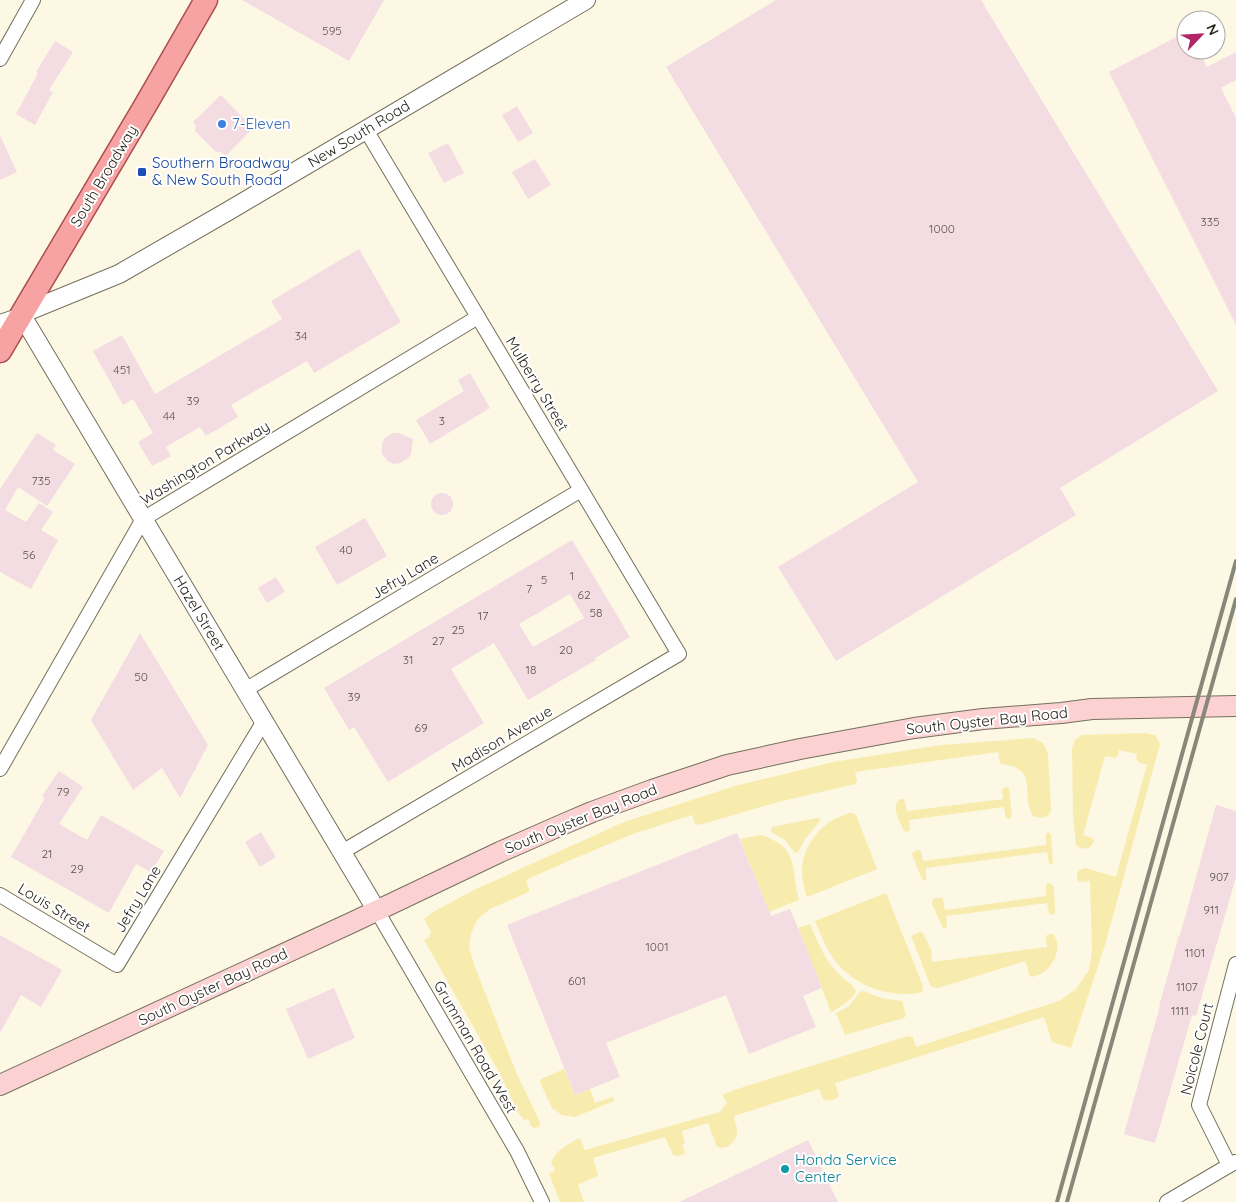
<svg xmlns="http://www.w3.org/2000/svg" width="1236" height="1202" viewBox="0 0 1236 1202" font-family="Quicksand,sans-serif">
<style>
.green{fill:#f8ebae}
.building{fill:#f4dce3;fill-rule:evenodd}
.lines{fill:none;stroke-linecap:round;stroke-linejoin:round}
.minor-casing{stroke:#74705e;stroke-width:16}
.tertiary-casing{stroke:#74705e;stroke-width:20}
.secondary-casing{stroke:#74705e;stroke-width:22}
.primary-casing{stroke:#ab4f4e;stroke-width:25}
.minor{stroke:#fff;stroke-width:14}
.tertiary{stroke:#fff;stroke-width:18}
.secondary{stroke:#fbd1d2;stroke-width:20}
.primary{stroke:#f7a3a4;stroke-width:22}
.rail{stroke:#898779;stroke-width:4}
.shop-dot{fill:#3f7fe0;stroke:#fff;stroke-width:2}
.transit-dot{fill:#1a4fb4;stroke:#fff;stroke-width:2}
.culture-dot{fill:#0f9aa8;stroke:#fff;stroke-width:2}
.labels{text-anchor:middle;stroke-width:4;stroke-linejoin:round;paint-order:stroke}
.number-label{font-size:12px;fill:#5a534e}
.shop-label{font-size:15px;fill:#366cbe;stroke:#fff;text-anchor:start}
.street-label{font-size:15px;fill:#26251d;stroke:#fff}
.transit-label{font-size:15px;fill:#164399;stroke:#fff;text-anchor:start}
.culture-label{font-size:15px;fill:#0d838f;stroke:#fff;text-anchor:start}
</style>
<rect width="100%" height="100%" fill="#fdf8e4"/>
<!-- green -->
<g class="green">
<path d="M1144 733 1155 735 1160 744 1105 945 1071 1048 1052 1042 1044 1017 835 1083 839 1096C835 1100 829 1102 823 1099L819 1089 734 1116C734 1120 736 1124 737 1128 739 1139 728 1151 717 1147L708 1123 682 1131 685 1143 682 1145 685 1152 683 1155 677 1156 673 1155 665 1137 593 1158 598 1174 597 1176 578 1185 584 1202H560L551 1179 549 1171 552 1173 555 1169 551 1163C555 1150 569 1144 580 1138L585 1150 720 1112 727 1103 722 1095 734 1090 908 1036 913 1037 916 1047 1059 1001 1076 989 1089 970 1092 950 1090 881 1079 882 1077 880V873L1080 870 1085 868 1116 877 1147 765 1138 762 1136 759 1137 754 1119 750 1118 756 1114 758 1105 756 1083 835 1092 838 1094 841C1090 850 1084 851 1076 845L1073 814 1072 748 1075 740 1082 735Z"/>
<path d="M1033 738 1043 743 1048 753 1051 810 1048 816 1041 818 1033 816C1020 795 1040 768 1001 764L1000 763 998 752 855 772 857 781 855 784 778 802 699 825 695 824 692 815 633 834 573 859 526 880 529 889V892L490 909 477 920 471 934 469 948 475 967 516 1072 540 1122 539 1127 534 1128 531 1126 528 1119 524 1120 518 1112 499 1072 424 940 429 938 431 932 424 919 433 912 474 890 624 822 735 786 833 762 941 745Z"/>
<path d="M1006 787 1009 788 1012 816 1010 819 1006 818 1004 807 909 820 910 829 908 832 904 831C900 821 890 807 900 799H903L905 802 907 811 1003 799 1002 789Z"/>
<path d="M849 813H853L856 815 877 869 807 897C804 889 802 879 802 870 802 853 814 833 828 823 833 819 842 816 849 813Z"/>
<path d="M817 818H820L819 822 805 839 798 852 795 853 785 840 771 832 772 827Z"/>
<path d="M1048 832 1051 835 1053 863 1051 865 1049 863 1047 852 926 868V880L925 881 922 879 912 855 913 852 919 850 921 852 923 861 1046 845V834Z"/>
<path d="M761 835C800 848 790 867 799 900L769 912 740 839Z"/>
<path d="M1050 883 1054 887 1055 913 1052 915 1049 914 1047 903 946 916 947 927 945 929 943 928 932 904 933 899C936 898 940 897 943 899L945 910 1046 896V886L1047 884Z"/>
<path d="M886 893 923 986 922 992C907 997 879 992 865 985 857 981 848 974 842 969 829 956 822 938 815 921Z"/>
<path d="M810 924C818 943 825 961 840 975 845 981 854 984 856 992 849 1002 842 1006 831 1012L798 928Z"/>
<path d="M920 932 923 933 931 950 932 962 1047 947 1046 936 1049 934H1053C1061 942 1057 959 1049 967 1045 973 1038 975 1032 977L1030 976 1025 961 938 988 932 987 929 982 911 936Z"/>
<path d="M863 991 881 998 902 1001 906 1015 904 1018 845 1035 836 1013 849 1006 860 992Z"/>
<path d="M564 1069 575 1095 590 1089 595 1103 612 1097 614 1098V1101L575 1117 562 1115 552 1108 540 1082 541 1079Z"/>
</g>
<!-- building -->
<g class="building">
<path d="M242 0H384L349 61Z"/>
<path d="M776 0H981L1218 391 1060 488 1076 515 836 661 778 567 918 482 666 67Z"/>
<path d="M1186 32V50H1199L1207 67 1236 52V80L1221 88 1236 118V325L1109 72Z"/>
<path d="M55 41 73 52 49 90 53 92 35 125 16 114 38 73 36 72Z"/>
<path d="M221 95 253 128 226 156 221 152H216L195 131 196 126 193 122Z"/>
<path d="M517 106 533 133 518 142 502 115Z"/>
<path d="M0 135 17 172 0 180Z"/>
<path d="M448 143 464 173 444 183 428 153Z"/>
<path d="M535 159 551 185 528 199 512 172Z"/>
<path d="M359 249 401 322 314 373 307 361 231 405 238 417 206 436 200 427 166 447 171 456 152 466 138 442 153 433 133 399 123 405 93 351 122 335 155 394 282 319 271 301Z"/>
<path d="M470 373 490 408 430 444 416 420 464 391 458 380Z"/>
<path d="M37 433 56 445 53 450 75 464 47 506 18 487 5 510 26 522 39 503 53 512 41 530 58 540 31 589 0 572V489Z"/>
<path d="M393 433H399L413 439 411 454 408 458 400 463 394 464 389 462 382 454V444L384 439 388 436Z"/>
<circle cx="442" cy="504" r="11"/>
<path d="M365 518 387 556 337 585 315 547Z"/>
<path d="M572 540 630 637 595 658 596 660 528 700 494 643 451 669 484 723 388 782 354 727 349 730 324 688ZM570 594 584 618 533 647 519 624Z"/>
<path d="M276 577 285 592 267 603 258 588Z"/>
<path d="M140 633 208 745 180 798 162 768 133 790 91 720Z"/>
<path d="M59 771 83 787 59 824 87 840 101 815 164 851 151 872 136 864 109 913 11 857 45 798 42 796Z"/>
<path d="M1216 805 1236 811V877L1196 1016 1192 1015 1155 1143 1124 1134 1160 1006H1159L1179 935H1180Z"/>
<path d="M261 832 276 857 260 867 245 842Z"/>
<path d="M737 833 771 916 790 909 798 928 822 988 803 996 816 1027 749 1054 726 995 606 1043 620 1077 575 1095 507 925Z"/>
<path d="M0 935 62 970 41 1007 21 995 0 1033Z"/>
<path d="M334 988 355 1038 308 1059 286 1009Z"/>
<path d="M808 1140 838 1202H679Z"/>
</g>
<g class="lines">
<!-- minor casing -->
<g class="minor-casing">
<g id="minor">
<path d="M0 59 33 0"/>
<path d="M0 322 21 315"/>
<path d="M245 690 581 490"/>
<path d="M0 769 143 519 478 317"/>
<path d="M342 852 679 654 478 317 366 130"/>
<path d="M0 895 117 965 264 721"/>
<path d="M377 911 517 1151 542 1202"/>
<path d="M1229 1165 1199 1105 1236 964"/>
<path d="M1167 1202 1235 1162"/>
</g>
</g>
<!-- tertiary casing -->
<g class="tertiary-casing">
<path id="tertiary" d="M377 911 21 314 119 274 230 210 586 0"/>
</g>
<!-- secondary casing -->
<g class="secondary-casing">
<path id="secondary" d="M0 1085 353 922 500 852 566 823 592 812 652 790 727 765 800 749 914 728 983 719 1061 713 1092 709 1236 706"/>
</g>
<!-- primary casing -->
<g class="primary-casing">
<path id="primary" d="M0 351 145 106 206 0"/>
</g>
<!-- minor -->
<use href="#minor" class="minor"/>
<!-- tertiary -->
<use href="#tertiary" class="tertiary"/>
<!-- secondary -->
<use href="#secondary" class="secondary"/>
<!-- primary -->
<use href="#primary" class="primary"/>
<!-- rail -->
<g class="rail">
<path d="M1057 1202 1236 561"/>
<path d="M1067 1202 1236 599"/>
</g>
</g>
<!-- markers -->
<circle class="shop-dot" cx="222" cy="124" r="5"/>
<rect class="transit-dot" x="137" y="167" width="10" height="10" rx="2.5"/>
<circle class="culture-dot" cx="785" cy="1169" r="5"/>
<g class="labels">
<!-- number labels -->
<g class="number-label">
<text x="332" y="35">595</text>
<text x="1210" y="226">335</text>
<text x="942" y="233">1000</text>
<text x="301" y="340">34</text>
<text x="122" y="374">451</text>
<text x="193" y="405">39</text>
<text x="169" y="420">44</text>
<text x="442" y="425">3</text>
<text x="41" y="485">735</text>
<text x="346" y="554">40</text>
<text x="29" y="559">56</text>
<text x="572" y="580">1</text>
<text x="544" y="584">5</text>
<text x="529" y="593">7</text>
<text x="584" y="599">62</text>
<text x="596" y="617">58</text>
<text x="483" y="620">17</text>
<text x="458" y="634">25</text>
<text x="438" y="645">27</text>
<text x="566" y="654">20</text>
<text x="408" y="664">31</text>
<text x="531" y="674">18</text>
<text x="141" y="681">50</text>
<text x="354" y="701">39</text>
<text x="421" y="732">69</text>
<text x="63" y="796">79</text>
<text x="47" y="858">21</text>
<text x="77" y="873">29</text>
<text x="1219" y="881">907</text>
<text x="1211" y="914">911</text>
<text x="657" y="951">1001</text>
<text x="1195" y="957">1101</text>
<text x="577" y="985">601</text>
<text x="1187" y="991">1107</text>
<text x="1180" y="1015">1111</text>
</g>
<!-- shop labels -->
<g class="shop-label">
<text x="232" y="129">7-Eleven</text>
</g>
<!-- street labels -->
<g class="street-label">
<text transform="translate(359 134) rotate(-31)" y="5">New South Road</text>
<text transform="translate(104 176) rotate(-59)" y="5">South Broadway</text>
<text transform="translate(537 384) rotate(59)" y="5">Mulberry Street</text>
<text transform="translate(205 463) rotate(-31)" y="5">Washington Parkway</text>
<text transform="translate(405 576) rotate(-31)" y="5">Jefry Lane</text>
<text transform="translate(199 613) rotate(59)" y="5">Hazel Street</text>
<text transform="translate(987 721) rotate(-6)" y="5">South Oyster Bay Road</text>
<text transform="translate(502 739) rotate(-31)" y="5">Madison Avenue</text>
<text transform="translate(581 819) rotate(-22)" y="5">South Oyster Bay Road</text>
<text transform="translate(138 899) rotate(-59)" y="5">Jefry Lane</text>
<text transform="translate(54 908) rotate(31)" y="5">Louis Street</text>
<text transform="translate(213 987) rotate(-25)" y="5">South Oyster Bay Road</text>
<text transform="translate(475 1047) rotate(60)" y="5">Grumman Road West</text>
<text transform="translate(1197 1049) rotate(-76)" y="5">Noicole Court</text>
</g>
<!-- transit labels -->
<g class="transit-label">
<text x="152" y="168">Southern Broadway<tspan x="152" dy="17">&amp; New South Road</tspan></text>
</g>
<!-- culture labels -->
<g class="culture-label">
<text x="795" y="1165">Honda Service<tspan x="795" dy="17">Center</tspan></text>
</g>
</g>
<!-- north arrow -->
<g transform="translate(1201 35) rotate(65)"><circle r="24" fill="#ffffff" stroke="#a8a8a5"/>
<path d="M0-4L9 19L0 12L-9 19Z" fill="#b02666"/>
<text y="-8" font-size="14" font-weight="bold" text-anchor="middle" fill="#26251d">N</text>
</g>
</svg>
